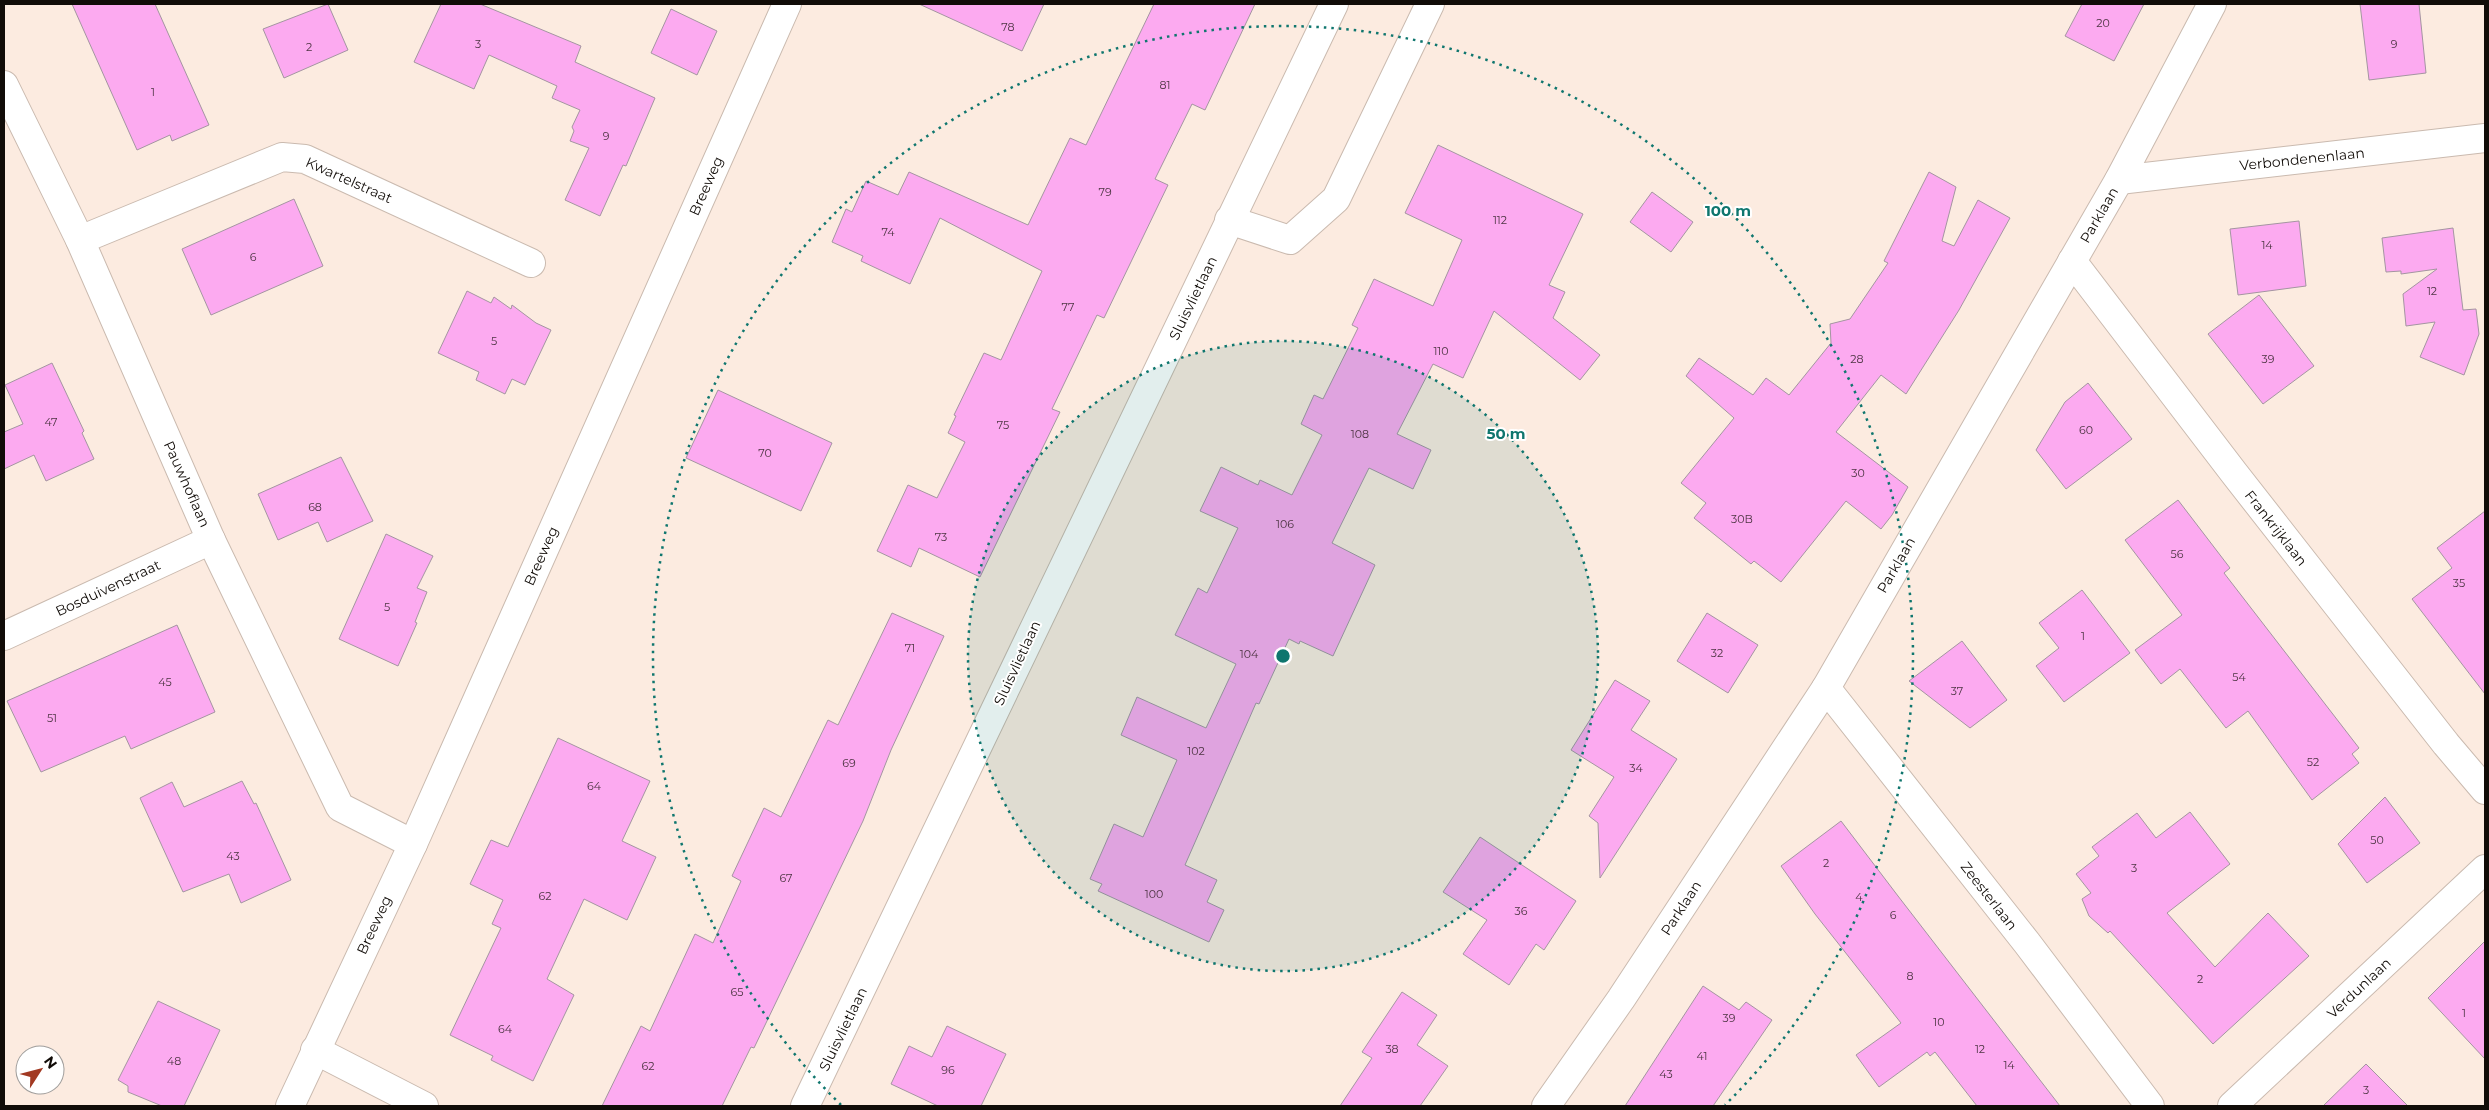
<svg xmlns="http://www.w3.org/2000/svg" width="2489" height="1110" viewBox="0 0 2489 1110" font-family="Montserrat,sans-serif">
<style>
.building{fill:#fcaaf0;stroke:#a495a1}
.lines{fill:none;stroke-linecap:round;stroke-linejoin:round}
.street-casing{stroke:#cabaaf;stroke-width:30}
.secondary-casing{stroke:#cabaaf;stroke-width:30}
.street{stroke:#fff;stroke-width:28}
.secondary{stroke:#fff;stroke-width:28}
.ring{fill:none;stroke:#0f766e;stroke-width:2.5;stroke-dasharray:2.5 5}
.labels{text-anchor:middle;stroke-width:4;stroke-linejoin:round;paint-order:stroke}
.number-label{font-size:11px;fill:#4c3442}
.street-label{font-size:14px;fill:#110c08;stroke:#fff}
.centre{fill:#0f766e;stroke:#fff;stroke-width:2.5}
.ring-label{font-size:15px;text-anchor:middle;font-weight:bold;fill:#0f766e;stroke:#fff;stroke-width:4;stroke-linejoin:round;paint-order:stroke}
</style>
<rect width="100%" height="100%" fill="#fcebe0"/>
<!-- building -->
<g class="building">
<path d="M72 4H155L209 125 172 141 170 135 137 150Z"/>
<path d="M328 4 348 50 284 78 263 29Z"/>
<path d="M441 4H480L581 46 575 62 655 98 626 166 623 165 600 216 565 200 589 148 570 141 574 131 572 127 580 110 552 98 557 86 489 55 474 89 414 62Z"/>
<path d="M919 4H1044L1022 51Z"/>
<path d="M1154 4H1255L1205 110 1192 104 1155 179 1168 185 1104 318 1097 315 1052 409 1060 412 980 577 919 548 911 567 877 551 908 485 937 498 965 442 948 433 956 416 954 415 984 353 1001 360 1042 271 940 218 910 284 861 261 863 256 832 242 846 209 852 212 866 181 898 195 909 172 1028 225 1070 138 1086 145Z"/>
<path d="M2082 4H2144L2114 61 2065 36Z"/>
<path d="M2360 4H2419L2426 73 2369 80Z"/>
<path d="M671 9 717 31 697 75 651 53Z"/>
<path d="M1438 145 1583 214 1549 285 1565 292 1553 318 1600 355 1580 380 1494 311 1463 378 1433 364 1397 434 1431 450 1413 489 1369 468 1332 543 1375 565 1333 656 1300 641 1299 644 1289 639 1259 704 1256 703 1185 865 1217 880 1207 902 1224 910 1209 942 1098 891 1102 884 1090 879 1114 824 1143 837 1177 760 1121 735 1137 697 1206 728 1236 664 1175 635 1198 588 1207 593 1238 528 1200 511 1221 467 1258 485 1260 480 1292 495 1322 435 1301 424 1314 395 1323 399 1358 328 1352 325 1374 279 1433 306 1462 240 1405 213Z"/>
<path d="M1929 172 1956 187 1942 241 1954 246 1978 200 2010 218 1959 310 1906 394 1881 375 1836 432 1908 487 1892 515 1881 529 1846 501 1781 582 1754 561 1751 564 1694 518 1706 503 1681 483 1734 418 1686 376 1699 358 1753 395 1766 378 1789 395 1831 343 1830 324 1850 319 1888 263 1884 261Z"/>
<path d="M1652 192 1693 222 1671 252 1630 222Z"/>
<path d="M294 199 323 266 211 315 182 249Z"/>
<path d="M2299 221 2306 286 2238 295 2230 229Z"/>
<path d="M2453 228 2463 310 2476 309 2479 334 2464 375 2420 357 2435 322 2406 326 2403 294 2437 269 2401 274V271L2386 272 2382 238Z"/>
<path d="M467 291 491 303 494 297 511 309 512 305 536 323 551 330 525 385 512 379 505 394 476 380 479 372 438 353Z"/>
<path d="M2259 295 2314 366 2263 404 2208 334Z"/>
<path d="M52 363 84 431 82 433 94 459 46 481 34 455 4 469V432L23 424 5 385Z"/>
<path d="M2088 383 2132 439 2066 489 2036 450 2065 402Z"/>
<path d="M718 390 832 443 801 511 686 458Z"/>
<path d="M341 457 373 521 327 542 318 522 278 540 258 494Z"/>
<path d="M2178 500 2230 568 2224 573 2359 748 2352 754 2359 763 2312 800 2248 711 2226 728 2180 669 2161 684 2135 650 2182 615 2125 540Z"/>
<path d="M2485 511V694L2412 599 2452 568 2437 548Z"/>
<path d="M386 534 433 556 417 588 427 592 415 622 417 623 398 666 339 639Z"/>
<path d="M2082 590 2130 653 2064 702 2036 666 2059 648 2039 623Z"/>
<path d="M892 613 944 636 891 750 863 821 754 1048 751 1047 722 1106H602L641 1026 650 1031 695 934 713 943 741 881 732 876 764 808 781 817 828 720 838 725Z"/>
<path d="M1707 613 1758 645 1728 693 1677 661Z"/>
<path d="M177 625 215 712 131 749 125 736 41 772 7 701Z"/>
<path d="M1962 641 2007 700 1970 728 1909 681Z"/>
<path d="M1615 680 1650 701 1631 730 1677 759 1600 878 1598 823 1589 816 1614 777 1571 750Z"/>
<path d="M558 738 650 781 622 841 656 857 627 920 584 899 547 979 574 995 533 1081 491 1060 493 1056 450 1035 501 928 492 924 503 900 470 884 491 840 508 847Z"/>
<path d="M242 781 254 804 256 803 291 880 241 903 229 874 183 892 140 798 172 782 184 807Z"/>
<path d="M2385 797 2420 843 2367 883 2338 844Z"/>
<path d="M2190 812 2230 864 2167 913 2215 967 2268 913 2309 956 2213 1044 2110 931 2108 933 2089 916 2082 899 2091 893 2076 874 2099 856 2092 847 2137 813 2156 838Z"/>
<path d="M1841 821 1898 896 2060 1106H1977L1935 1052 1930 1056 1927 1052 1879 1087 1856 1055 1901 1023 1815 914 1781 866Z"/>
<path d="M1480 837 1576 901 1544 950 1536 944 1509 985 1463 954 1487 920 1443 892Z"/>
<path d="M2485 941V1059L2428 998Z"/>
<path d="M1703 986 1739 1010 1746 1002 1772 1020 1713 1106H1625Z"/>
<path d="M1402 992 1437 1015 1417 1045 1448 1066 1420 1106H1340L1372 1058 1362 1052Z"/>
<path d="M158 1001 220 1030 184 1106H162L128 1092V1086L118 1080Z"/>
<path d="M947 1026 1006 1054 981 1106H938L891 1084 909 1046 932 1057Z"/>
<path d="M2366 1064 2408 1106H2323Z"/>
</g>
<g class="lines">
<!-- street casing -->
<g class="street-casing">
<g id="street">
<path d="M4 85 80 240 211 540 340 807 413 844"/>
<path d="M2119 180 2485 138"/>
<path d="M1229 220 1290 240 1336 199 1430 4"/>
<path d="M80 240 282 157 305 159 531 263"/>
<path d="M4 636 211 540"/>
<path d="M1826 688 2027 943 2150 1106"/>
<path d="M805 1106 1334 4"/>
<path d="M2232 1106 2485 869"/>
</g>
</g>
<!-- secondary casing -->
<g class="secondary-casing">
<g id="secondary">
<path d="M2072 261 2234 473 2446 744 2485 790"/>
<path d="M315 1050 424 1106"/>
<path d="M290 1106 413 844 787 4"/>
<path d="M1546 1106 1621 999 1826 688 2119 180 2212 4"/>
</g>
</g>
<!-- street -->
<use href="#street" class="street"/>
<!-- secondary -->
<use href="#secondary" class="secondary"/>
</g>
<!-- distance rings -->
<circle cx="1283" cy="656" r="315" fill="#0f766e" fill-opacity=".12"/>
<g class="ring">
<circle cx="1283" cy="656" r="315"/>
<path d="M841 1105A630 630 0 1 1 1725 1105"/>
</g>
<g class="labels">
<!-- number labels -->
<g class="number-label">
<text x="2103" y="27">20</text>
<text x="1008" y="31">78</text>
<text x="478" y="48">3</text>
<text x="2394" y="48">9</text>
<text x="309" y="51">2</text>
<text x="1165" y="89">81</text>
<text x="153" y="96">1</text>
<text x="606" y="140">9</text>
<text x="1105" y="196">79</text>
<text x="1500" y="224">112</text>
<text x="888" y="236">74</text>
<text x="2267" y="249">14</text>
<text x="253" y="261">6</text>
<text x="2432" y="295">12</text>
<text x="1068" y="311">77</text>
<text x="494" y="345">5</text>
<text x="1441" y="355">110</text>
<text x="1857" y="363">28</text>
<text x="2268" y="363">39</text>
<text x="51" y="426">47</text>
<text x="1003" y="429">75</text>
<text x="2086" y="434">60</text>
<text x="1360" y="438">108</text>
<text x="765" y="457">70</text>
<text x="1858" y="477">30</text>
<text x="315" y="511">68</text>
<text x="1742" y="523">30B</text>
<text x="1285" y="528">106</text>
<text x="941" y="541">73</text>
<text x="2177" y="558">56</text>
<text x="2459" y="587">35</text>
<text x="387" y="611">5</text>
<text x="2083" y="640">1</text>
<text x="910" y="652">71</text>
<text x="1717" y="657">32</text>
<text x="1249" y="658">104</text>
<text x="2239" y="681">54</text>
<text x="165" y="686">45</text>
<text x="1957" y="695">37</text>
<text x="52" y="722">51</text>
<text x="1196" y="755">102</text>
<text x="2313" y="766">52</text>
<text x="849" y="767">69</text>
<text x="1636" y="772">34</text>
<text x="594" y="790">64</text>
<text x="2377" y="844">50</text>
<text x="233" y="860">43</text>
<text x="1826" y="867">2</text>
<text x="2134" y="872">3</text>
<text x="786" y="882">67</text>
<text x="1154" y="898">100</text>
<text x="545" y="900">62</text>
<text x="1859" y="901">4</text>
<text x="1521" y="915">36</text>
<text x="1893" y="919">6</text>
<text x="1910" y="980">8</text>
<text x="2200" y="983">2</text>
<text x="737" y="996">65</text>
<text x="2464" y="1017">1</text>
<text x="1729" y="1022">39</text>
<text x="1939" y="1026">10</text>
<text x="505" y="1033">64</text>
<text x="1392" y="1053">38</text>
<text x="1980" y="1053">12</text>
<text x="1702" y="1060">41</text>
<text x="174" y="1065">48</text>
<text x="2009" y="1069">14</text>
<text x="648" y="1070">62</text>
<text x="948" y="1074">96</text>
<text x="1666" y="1078">43</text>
<text x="2366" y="1094">3</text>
</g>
<!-- street labels -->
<g class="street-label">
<text transform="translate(2302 159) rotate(-6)" y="5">Verbondenenlaan</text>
<text transform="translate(349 180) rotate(24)" y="5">Kwartelstraat</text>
<text transform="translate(706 186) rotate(-66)" y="5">Breeweg</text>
<text transform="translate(2099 215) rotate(-60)" y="5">Parklaan</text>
<text transform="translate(1193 298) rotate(-64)" y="5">Sluisvlietlaan</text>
<text transform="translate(187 484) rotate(66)" y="5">Pauwhoflaan</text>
<text transform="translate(2276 528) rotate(52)" y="5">Frankrijklaan</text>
<text transform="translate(541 556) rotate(-66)" y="5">Breeweg</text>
<text transform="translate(1896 565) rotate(-60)" y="5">Parklaan</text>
<text transform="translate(108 588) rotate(-25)" y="5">Bosduivenstraat</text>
<text transform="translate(1017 663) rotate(-65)" y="5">Sluisvlietlaan</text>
<text transform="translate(1989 896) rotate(52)" y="5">Zeesterlaan</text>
<text transform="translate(1681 908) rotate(-57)" y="5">Parklaan</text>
<text transform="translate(374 925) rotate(-65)" y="5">Breeweg</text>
<text transform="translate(2359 988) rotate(-43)" y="5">Verdunlaan</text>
<text transform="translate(843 1029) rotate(-64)" y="5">Sluisvlietlaan</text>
</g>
</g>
<circle cx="1283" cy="656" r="8" class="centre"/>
<g class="ring-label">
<text x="1728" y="216">100 m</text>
<text x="1506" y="439">50 m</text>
</g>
<!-- border -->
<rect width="2489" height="1110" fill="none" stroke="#110c08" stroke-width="10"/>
<!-- north arrow -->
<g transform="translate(40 1070) rotate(54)"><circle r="24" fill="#ffffff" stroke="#a09e9c"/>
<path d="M0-4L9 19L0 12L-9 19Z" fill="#a23922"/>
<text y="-8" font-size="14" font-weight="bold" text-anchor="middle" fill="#110c08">N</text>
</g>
</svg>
